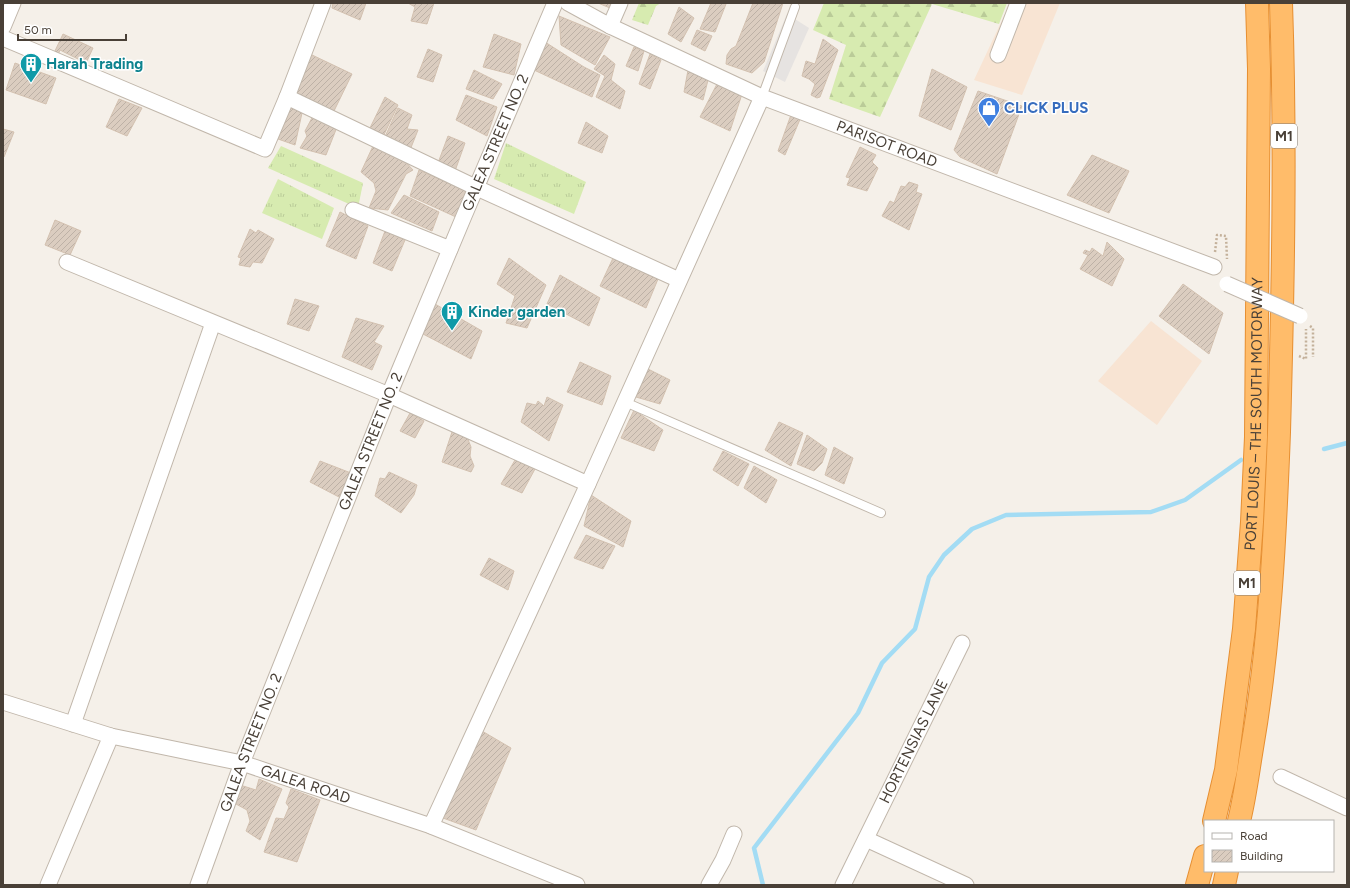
<svg xmlns="http://www.w3.org/2000/svg" width="1350" height="888" viewBox="0 0 1350 888" font-family="Figtree,sans-serif">
<style>
.commercial{fill:#f8e4d3}
.grass{fill:url(#grass-tufts)}
.forest{fill:url(#forest-firs)}
.parking{fill:#e6e3e1}
.lines{fill:none;stroke-linecap:round;stroke-linejoin:round}
.stream{stroke:#a3dcf4;stroke-width:4.5}
.building{fill:url(#building-hatch);stroke:#d3c1b0}
.lane-casing{stroke:#c1b7ab;stroke-width:10}
.street-casing{stroke:#c1b7ab;stroke-width:17}
.highway-casing{stroke:#e68f32;stroke-width:24}
.path{stroke:#c4b19b;stroke-width:2.5;stroke-dasharray:2 2;stroke-linecap:butt}
.lane{stroke:#fff;stroke-width:8}
.street{stroke:#fff;stroke-width:15}
.highway{stroke:#ffbc6a;stroke-width:22}
.street-bridge-casing{stroke:#c1b7ab;stroke-width:17;stroke-linecap:butt}
.street-bridge{stroke:#fff;stroke-width:15}
.labels{text-anchor:middle;stroke-width:3;stroke-linejoin:round;paint-order:stroke}
.shield{fill:#fff;stroke:#807973;stroke-width:1}
.shield-label{font-size:14px;font-weight:bold;fill:#494037}
.culture-label{font-size:15px;font-weight:bold;fill:#0d838f;stroke:#fff;text-anchor:start}
.shop-label{font-size:15px;font-weight:bold;fill:#366cbe;stroke:#fff;text-anchor:start}
.street-label{font-size:15px;fill:#494037;stroke:#fff}
</style>
<defs>
<pattern id="grass-tufts" width="24" height="20" patternUnits="userSpaceOnUse"><rect width="24" height="20" fill="#d7ebb0"/><path d="M3 7l-1-3M5 7V3M7 7l1-3M15 17l-1-3M17 17v-4M19 17l1-3" fill="none" stroke="#bacb98"/></pattern>
<pattern id="forest-firs" width="22" height="20" patternUnits="userSpaceOnUse"><rect width="22" height="20" fill="#d7ebb0"/><path d="M5 1l3.5 6h-7zM16 11l3.5 6h-7z" fill="#bacb98"/></pattern>
<pattern id="building-hatch" width="6" height="6" patternUnits="userSpaceOnUse"><rect width="6" height="6" fill="#dbcdc0"/><path d="M-1 1l2-2M0 6l6-6M5 7l2-2" fill="none" stroke="#bdb1a6"/></pattern>
</defs>
<rect width="100%" height="100%" fill="#f5f0e9"/>
<!-- commercial -->
<g class="commercial">
<path d="M1010 3H1060L1022 95 974 80Z"/>
<path d="M1151 321 1202 361 1157 425 1098 381Z"/>
</g>
<!-- grass -->
<g class="grass">
<path d="M506 143 586 182 574 214 494 179Z"/>
<path d="M281 146 363 183 358 208 268 168Z"/>
<path d="M278 179 334 208 322 239 262 213Z"/>
</g>
<!-- forest -->
<g class="forest">
<path d="M639 3H661L656 6 648 25 632 20Z"/>
<path d="M824 3H1007L999 24 932 4 880 117 829 99 846 45 813 30Z"/>
</g>
<!-- parking -->
<path class="parking" d="M787 14 809 28 785 82 763 71Z"/>
<g class="lines">
<!-- stream -->
<g class="stream">
<path d="M1324 449 1347 443"/>
<path d="M763 885 754 848 858 713 882 663 915 629 929 577 944 555 972 529 1006 515 1151 512 1185 500 1241 460"/>
</g>
</g>
<!-- building -->
<g class="building">
<path d="M333 3H366L360 20 332 8Z"/>
<path d="M408 3H434L427 24 411 21 415 7Z"/>
<path d="M598 3H613L610 8Z"/>
<path d="M711 3H723L726 4 715 32 700 29Z"/>
<path d="M753 3H783L764 62 752 73 726 64 727 55 731 49 736 46Z"/>
<path d="M679 7 694 18 681 42 668 34Z"/>
<path d="M559 16 610 37 595 65 561 45Z"/>
<path d="M697 30 712 36 705 51 691 44Z"/>
<path d="M63 34 93 48 86 63 60 50 58 55 54 53Z"/>
<path d="M494 34 521 44 514 75 483 67Z"/>
<path d="M823 39 838 50 820 97 817 98 811 95 815 84 809 79 802 76 806 61 815 64Z"/>
<path d="M545 42 584 67 600 75 592 97 534 70Z"/>
<path d="M634 47 644 51 638 71 626 66Z"/>
<path d="M428 49 442 55 433 82 417 77Z"/>
<path d="M310 54 352 74 333 113 291 94 298 77 303 78Z"/>
<path d="M650 54 661 60 650 89 639 84Z"/>
<path d="M604 55 615 64 611 80 625 91 620 109 596 97 605 76 594 69Z"/>
<path d="M15 63 56 78 46 104 6 90Z"/>
<path d="M932 69 967 87 951 130 919 116Z"/>
<path d="M474 70 502 84 493 99 466 89Z"/>
<path d="M688 70 708 80 703 100 684 92Z"/>
<path d="M718 82 742 94 730 131 700 117Z"/>
<path d="M978 91 1022 106 997 174 960 157 954 150Z"/>
<path d="M466 95 497 107 487 136 456 120Z"/>
<path d="M385 97 398 105 382 139 369 130Z"/>
<path d="M119 99 142 108 127 136 106 127Z"/>
<path d="M291 107 302 113 295 145 278 139Z"/>
<path d="M398 108 412 115 407 129 418 130 410 150 384 139Z"/>
<path d="M792 112 801 117 785 155 778 151Z"/>
<path d="M314 114 337 127 326 155 300 148 307 136 305 131Z"/>
<path d="M586 122 608 136 602 153 578 143Z"/>
<path d="M3 129 14 132 4 157H3Z"/>
<path d="M448 136 465 143 455 171 438 163Z"/>
<path d="M373 146 403 159 413 170 406 174 388 210 369 208 376 191 374 183 361 172Z"/>
<path d="M860 147 876 155 872 162 878 168 867 191 847 185 850 178 846 177Z"/>
<path d="M1092 155 1129 171 1109 213 1067 195Z"/>
<path d="M419 170 466 191 456 217 410 196Z"/>
<path d="M909 182 918 185 916 192 922 194 909 230 882 216 890 201 894 203 901 186 905 187Z"/>
<path d="M404 195 439 212 432 231 391 213Z"/>
<path d="M340 212 368 226 356 259 326 246Z"/>
<path d="M55 220 81 231 70 255 45 245Z"/>
<path d="M250 229 256 233 258 230 274 239 262 263 253 262 250 267 239 265 241 258 238 257Z"/>
<path d="M385 231 405 240 392 271 373 263Z"/>
<path d="M1107 242 1124 259 1112 286 1080 269 1088 255 1083 253 1085 250 1090 252 1092 248 1103 256Z"/>
<path d="M509 258 546 285 527 328 506 323 515 296 497 284Z"/>
<path d="M613 258 658 279 646 308 600 286Z"/>
<path d="M560 275 600 298 589 326 547 304Z"/>
<path d="M1183 284 1223 313 1209 354 1159 316Z"/>
<path d="M295 299 319 306 309 331 287 324Z"/>
<path d="M435 304 482 331 471 359 423 334Z"/>
<path d="M356 318 384 326 374 342 382 346 372 370 342 357Z"/>
<path d="M580 362 611 376 602 405 567 392Z"/>
<path d="M648 369 670 380 660 404 636 397Z"/>
<path d="M547 397 563 405 549 441 521 422 527 403 536 405 538 401 544 406Z"/>
<path d="M634 410 663 430 654 451 621 438Z"/>
<path d="M410 413 424 421 415 438 400 431Z"/>
<path d="M779 422 803 433 791 466 765 450Z"/>
<path d="M455 429 467 437 471 447 470 456 474 466 471 472 442 462 452 432Z"/>
<path d="M807 435 827 449 822 463 814 471 797 464Z"/>
<path d="M834 447 853 458 844 484 825 475Z"/>
<path d="M723 451 749 464 738 486 713 470Z"/>
<path d="M515 460 535 469 522 493 501 484Z"/>
<path d="M320 461 351 473 339 497 310 482Z"/>
<path d="M754 466 777 480 766 503 744 488Z"/>
<path d="M389 472 417 485 414 495 401 513 375 496 380 478 385 479Z"/>
<path d="M591 495 631 521 623 547 584 526Z"/>
<path d="M586 535 615 546 603 569 574 558Z"/>
<path d="M489 558 514 571 508 590 480 575Z"/>
<path d="M482 731 511 748 476 830 443 818Z"/>
<path d="M259 779 282 789 260 840 246 831 250 821 247 810 236 804 240 785 256 790Z"/>
<path d="M291 789 320 800 297 862 264 852 276 818 284 819 289 807 286 803Z"/>
</g>
<g class="lines">
<!-- lane casing -->
<g class="lane-casing">
<g id="lane">
<path d="M762 97 795 7"/>
<path d="M625 402 881 513"/>
</g>
</g>
<!-- street casing -->
<g class="street-casing">
<g id="street">
<path id="s1" d="M568 3 610 26 762 97 1214 267"/>
<path d="M610 26 620 3"/>
<path d="M3 27 13 3"/>
<path d="M3 38 265 149 287 97 323 3"/>
<path d="M998 55 1018 3"/>
<path d="M287 97 477 188 679 280"/>
<path d="M353 210 450 249"/>
<path d="M67 262 389 395 588 484"/>
<path id="s2" d="M3 702 111 736 242 763 431 826 577 885"/>
<path d="M73 724 213 323"/>
<path d="M1281 777 1347 808"/>
<path d="M431 826 588 484 762 97"/>
<path d="M866 839 966 885"/>
<path d="M48 885 111 736"/>
<path id="s3" d="M198 885 242 763 389 395 464 216 555 3"/>
<path d="M709 885 723 860 734 834"/>
<path id="s4" d="M843 885 962 643"/>
</g>
</g>
<!-- highway casing -->
<g class="highway-casing">
<g id="highway">
<path id="s5" d="M1214 821 1226 770 1244 629 1252 522 1256 437 1259 69 1257 3"/>
<path d="M1239 821C1245 797 1248 772 1252 748 1270 643 1275 538 1279 432 1283 289 1286 146 1281 3"/>
<path d="M1197 885 1205 856"/>
<path d="M1224 885 1227 871"/>
</g>
</g>
<!-- path -->
<g class="path">
<path d="M1215 252 1217 235 1226 236 1227 259"/>
<path d="M1310 326 1313 328V357"/>
<path d="M1299 356 1306 359V329"/>
</g>
<!-- lane -->
<use href="#lane" class="lane"/>
<!-- street -->
<use href="#street" class="street"/>
<!-- highway -->
<use href="#highway" class="highway"/>
<!-- street-bridge casing -->
<g class="street-bridge-casing">
<path id="street-bridge" d="M1227 284 1300 316"/>
</g>
<!-- street-bridge -->
<use href="#street-bridge" class="street-bridge"/>
</g>
<!-- icons -->
<defs>
<g id="building-pin" transform="scale(1.15)"><path d="M0 17L-7.5 6A9.5 9.5 0 1 1 7.5 6Z" fill="#0f9aa8" stroke="#fff"/><path d="M-4-6H4V6H1V3H-1V6H-4ZM-2.5-4.3h1.7v1.8h-1.7ZM.8-4.3h1.7v1.8H.8ZM-2.5-1h1.7V.8h-1.7ZM.8-1h1.7V.8H.8Z" fill="#fff"/></g>
<g id="shop-pin" transform="scale(1.15)"><path d="M0 17L-7.5 6A9.5 9.5 0 1 1 7.5 6Z" fill="#3f7fe0" stroke="#fff"/><path d="M-5-2.5h2.3a2.7 3.5 0 0 1 5.4 0H5L5.5 6h-11ZM-1.5-2.5h3a1.5 2.3 0 0 0-3 0Z" fill="#fff"/></g>
</defs>
<g fill-rule="evenodd">
<use href="#building-pin" x="31" y="64"/>
<use href="#shop-pin" x="989" y="108"/>
<use href="#building-pin" x="452" y="312"/>
</g>
<g class="labels">
<!-- shield labels -->
<g class="shield">
<rect x="1271" y="124" width="26" height="24" rx="3"/>
<rect x="1234" y="571" width="26" height="24" rx="3"/>
</g>
<g class="shield-label">
<text x="1284" y="141">M1</text>
<text x="1247" y="588">M1</text>
</g>
<!-- culture labels -->
<g class="culture-label">
<text x="46" y="69">Harah Trading</text>
<text x="468" y="317">Kinder garden</text>
</g>
<!-- shop labels -->
<g class="shop-label">
<text x="1004" y="113">CLICK PLUS</text>
</g>
<!-- street labels -->
<g class="street-label">
<text dy="5" stroke="none"><textPath href="#s3" startOffset="800">GALEA STREET NO. 2</textPath></text>
<text dy="5" stroke="none"><textPath href="#s1" startOffset="349">PARISOT ROAD</textPath></text>
<text dy="5" stroke="none"><textPath href="#s5" startOffset="410">PORT LOUIS – THE SOUTH MOTORWAY</textPath></text>
<text dy="5" stroke="none"><textPath href="#s3" startOffset="476">GALEA STREET NO. 2</textPath></text>
<text dy="5" stroke="none"><textPath href="#s4" startOffset="160">HORTENSIAS LANE</textPath></text>
<text dy="5" stroke="none"><textPath href="#s3" startOffset="152">GALEA STREET NO. 2</textPath></text>
<text dy="5" stroke="none"><textPath href="#s2" startOffset="314">GALEA ROAD</textPath></text>
</g>
</g>
<!-- border -->
<rect width="1350" height="888" fill="none" stroke="#494037" stroke-width="8"/>
<!-- legend -->
<rect x="1204" y="820" width="130" height="52" fill="#ffffff" stroke="#b6b3af"/>
<rect x="1212" y="833" width="20" height="6" fill="#ffffff" stroke="#b6b3af"/>
<text x="1240" y="840" font-size="12" fill="#494037">Road</text>
<rect x="1212" y="850" width="20" height="12" fill="url(#building-hatch)" stroke="#b6b3af"/>
<text x="1240" y="860" font-size="12" fill="#494037">Building</text>
<!-- scale -->
<path d="M18 34v6h108v-6" fill="none" stroke="#494037" stroke-width="2"/>
<text x="24" y="34" font-size="12" fill="#494037" stroke="#ffffff" stroke-width="3" paint-order="stroke">50 m</text>
</svg>
